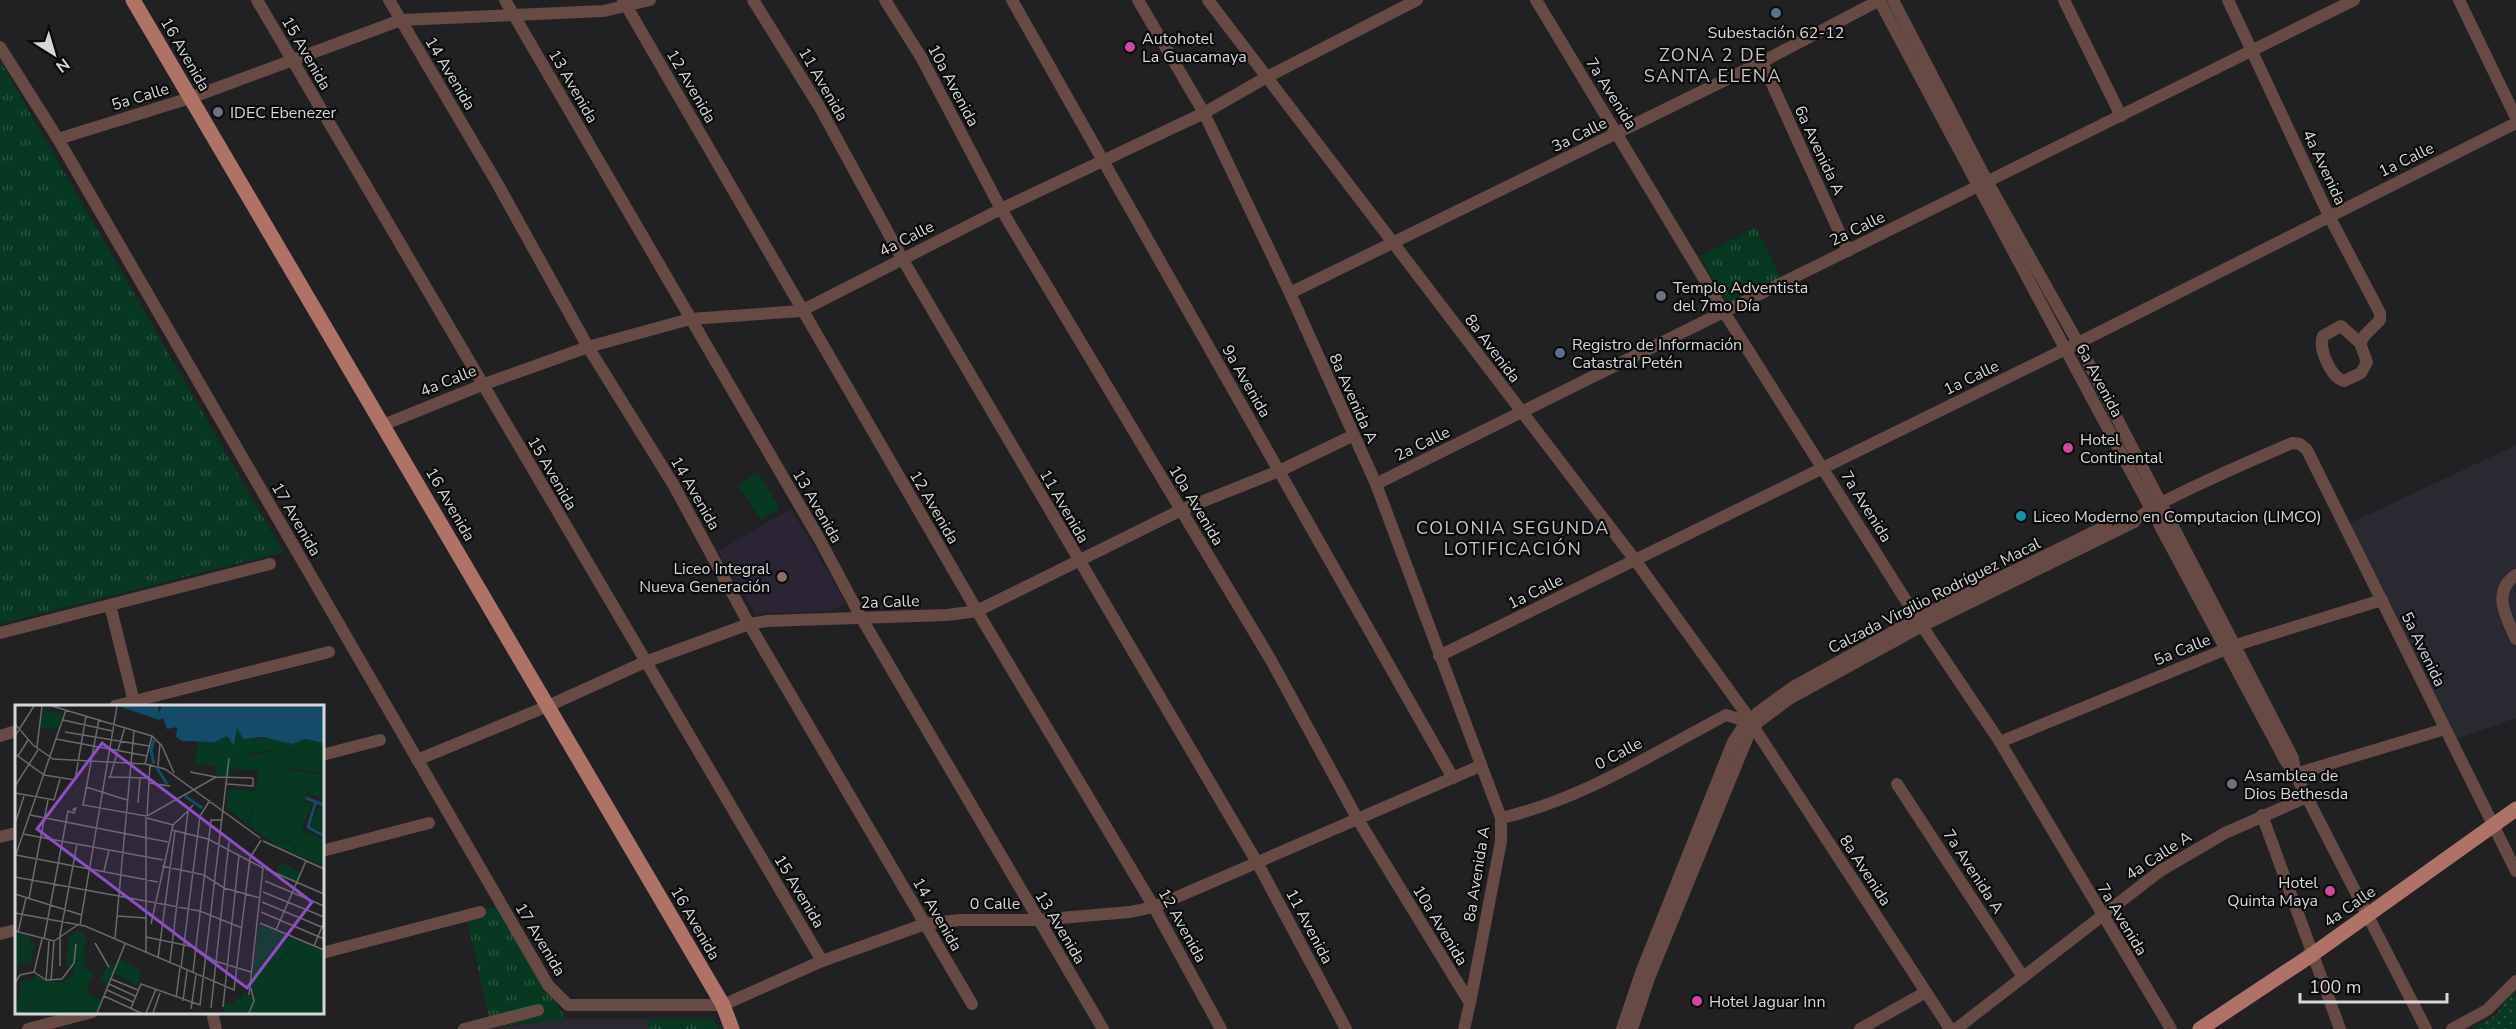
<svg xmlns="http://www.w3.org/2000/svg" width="2516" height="1029" viewBox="0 0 2516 1029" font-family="'Nunito Sans',sans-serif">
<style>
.built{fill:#2a2830}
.education{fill:#2a2435}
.grass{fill:url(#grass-tufts)}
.park{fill:url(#park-dots)}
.garden{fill:#073821}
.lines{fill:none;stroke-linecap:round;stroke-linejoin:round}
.minor{stroke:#674a44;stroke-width:12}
.major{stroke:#ae7267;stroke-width:15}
.service-dot{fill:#5c6f8a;stroke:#0a0a0b;stroke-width:2}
.hotel-dot{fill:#d1479c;stroke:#0a0a0b;stroke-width:2}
.worship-dot{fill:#6b7280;stroke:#0a0a0b;stroke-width:2}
.culture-dot{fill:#0f9aa8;stroke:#0a0a0b;stroke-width:2}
.education-dot{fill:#8d6e63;stroke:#0a0a0b;stroke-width:2}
.labels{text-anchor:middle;stroke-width:4.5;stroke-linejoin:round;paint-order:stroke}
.poi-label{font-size:16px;fill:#d7d6d8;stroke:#0a0a0b;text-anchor:start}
.street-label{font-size:16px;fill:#d7d6d8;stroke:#0a0a0b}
.neighbourhood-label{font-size:18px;letter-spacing:1.5px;fill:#c7c6ca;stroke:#0a0a0b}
.inset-river{fill:none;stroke:#134c68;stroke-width:3}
.inset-road{fill:none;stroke:#6a696b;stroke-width:1.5}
.view{fill:#8d4ec4;fill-opacity:0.15;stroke:#8d4ec4;stroke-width:3}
.inset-edge{fill:none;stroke:#d7d6d8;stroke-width:3}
</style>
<defs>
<pattern id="grass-tufts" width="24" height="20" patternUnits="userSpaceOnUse" patternTransform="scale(1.5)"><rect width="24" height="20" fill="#073821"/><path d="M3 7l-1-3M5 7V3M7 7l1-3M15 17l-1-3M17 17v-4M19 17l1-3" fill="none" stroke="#2a5440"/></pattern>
<pattern id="park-dots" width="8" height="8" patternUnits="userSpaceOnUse" patternTransform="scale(1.5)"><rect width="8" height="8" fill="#073821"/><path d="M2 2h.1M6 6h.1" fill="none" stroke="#2a5440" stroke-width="1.8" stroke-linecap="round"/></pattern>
</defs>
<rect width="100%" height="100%" fill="#212023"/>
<!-- built -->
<g class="built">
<path d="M2516 445V718L2455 739 2348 524Z"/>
<path d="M566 1019H647L648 1029H484Z"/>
</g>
<!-- education -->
<path class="education" d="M791 509 846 603 830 611 755 614 718 551Z"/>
<!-- grass -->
<g class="grass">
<path d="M0 61 283 552 0 624Z"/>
<path d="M1756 227 1781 278 1730 302 1725 299 1700 256Z"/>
<path d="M498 907 566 1019 491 1027 466 914Z"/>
<path d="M647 1019H714L718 1029H648Z"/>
</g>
<!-- park -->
<path class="park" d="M2513 990 2516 998V1029H2470L2496 1015Z"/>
<!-- garden -->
<path class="garden" d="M758 472 780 508 761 520 738 485Z"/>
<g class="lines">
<!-- minor -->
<g class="minor">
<path d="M257 0 822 961"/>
<path d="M389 0 497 183 588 347 673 484 749 624 972 1004"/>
<path d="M505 0 821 542 862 619 1103 1029"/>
<path d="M623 0 977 611 1154 907 1221 1029"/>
<path d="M753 0 819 106 903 260 1258 864 1346 1029"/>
<path d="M885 0 921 57 1001 209 1272 662 1357 818 1470 1003 1464 1029"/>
<path d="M1012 0 1453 778"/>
<path d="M1138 0 1204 113 1290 293 1376 484 1501 818V841L1470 1003"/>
<path d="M1208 0 1635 560 1749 718"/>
<path d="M1536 0 1724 312 1922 626 2000 742 2171 1029"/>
<path d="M1879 0 2285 760 2295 774 2426 1029"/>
<path d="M1893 0 1987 181 2078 343 2293 758 2295 772"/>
<path d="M2064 0 2121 116"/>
<path d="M2228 0 2329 216 2380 313V320L2365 335 2360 343"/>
<path d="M2459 0 2516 118"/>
<path d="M0 47 58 139 548 985 568 1005H723L822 961 925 924 960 920H1037L1130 912 1154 907 1480 766"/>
<path d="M1762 62 1848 251"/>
<path d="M58 139 190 98 401 20 604 11 650 0"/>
<path d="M1290 293 1762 62 1880 0"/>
<path d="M2341 326 2360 343 2367 362 2361 373 2344 381C2331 378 2318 348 2323 336Z"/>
<path d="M383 425 482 385 588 347 690 319 801 311 1001 209 1204 113 1267 77 1417 0"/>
<path d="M1376 484 2354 0"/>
<path d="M2516 575C2491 592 2506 617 2516 639"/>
<path d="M110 605 135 706"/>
<path d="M0 633 270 564"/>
<path d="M1439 656 2078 343 2516 123"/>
<path d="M115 706 329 652"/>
<path d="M1757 713 1793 687 1918 618 2106 526"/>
<path d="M1758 722 1789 699 1922 626 2134 522C2143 506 2267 454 2292 443L2300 444 2307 450 2516 871"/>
<path d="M1755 729 1950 1029"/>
<path d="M0 736 16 731"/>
<path d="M2000 742 2236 645 2382 600"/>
<path d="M322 755 380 740"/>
<path d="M417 760 548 706 645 662 749 624 767 621 947 615 977 611 1181 510 1279 471 1352 436"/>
<path d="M2295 774 2445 729"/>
<path d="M1897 784 2023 977"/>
<path d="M2262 815 2340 1029"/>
<path d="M1501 818C1581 800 1654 753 1726 715L1746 721"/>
<path d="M0 837 16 833"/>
<path d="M322 851 429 823"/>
<path d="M0 934 16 930"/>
<path d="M322 953 480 912"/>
<path d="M212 1012 216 1029"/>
<path d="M28 1029 92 1012"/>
<path d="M464 1029 538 1010"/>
<path d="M1622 1029 1642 970 1733 742 1748 719 1754 718 1758 722 1753 729 1746 725"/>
<path d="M1632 1029 1649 978 1751 729"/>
<path d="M1860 1029 1926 992"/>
<path d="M1956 1029 2160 871 2225 833 2307 797"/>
<path d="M2452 1029 2487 1010 2516 981"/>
</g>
<!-- major -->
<g class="major">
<path d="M133 0 723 1005 732 1029"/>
<path d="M2200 1029 2313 954 2516 809"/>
</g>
</g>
<!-- markers -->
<g class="service-dot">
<circle cx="1776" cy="13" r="6"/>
<circle cx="1560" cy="353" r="6"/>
</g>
<g class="hotel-dot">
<circle cx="1130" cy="47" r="6"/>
<circle cx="2068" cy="448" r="6"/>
<circle cx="2330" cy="891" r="6"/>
<circle cx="1697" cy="1001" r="6"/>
</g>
<g class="worship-dot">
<circle cx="218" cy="112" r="6"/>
<circle cx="1661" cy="296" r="6"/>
<circle cx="2232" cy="784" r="6"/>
</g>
<circle class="culture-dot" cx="2021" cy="516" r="6"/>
<circle class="education-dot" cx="782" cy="577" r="6"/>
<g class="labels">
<!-- poi labels -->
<g class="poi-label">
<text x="1776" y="38" text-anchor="middle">Subestación 62-12</text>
<text x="1142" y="44">Autohotel<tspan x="1142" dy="18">La Guacamaya</tspan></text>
<text x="230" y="118">IDEC Ebenezer</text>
<text x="1673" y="293">Templo Adventista<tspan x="1673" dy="18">del 7mo Día</tspan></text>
<text x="1572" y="350">Registro de Información<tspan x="1572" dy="18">Catastral Petén</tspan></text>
<text x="2080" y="445">Hotel<tspan x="2080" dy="18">Continental</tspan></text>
<text x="2033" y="522">Liceo Moderno en Computacion (LIMCO)</text>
<text x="770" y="574" text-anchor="end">Liceo Integral<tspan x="770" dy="18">Nueva Generación</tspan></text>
<text x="2244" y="781">Asamblea de<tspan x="2244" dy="18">Dios Bethesda</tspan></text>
<text x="2318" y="888" text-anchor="end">Hotel<tspan x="2318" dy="18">Quinta Maya</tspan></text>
<text x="1709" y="1007">Hotel Jaguar Inn</text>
</g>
<!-- street labels -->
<g class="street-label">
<text transform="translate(307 53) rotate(60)" y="6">15 Avenida</text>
<text transform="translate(186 54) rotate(60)" y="6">16 Avenida</text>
<text transform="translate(451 73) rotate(59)" y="6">14 Avenida</text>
<text transform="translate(824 84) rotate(60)" y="6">11 Avenida</text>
<text transform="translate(954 85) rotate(62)" y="6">10a Avenida</text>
<text transform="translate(574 86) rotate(60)" y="6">13 Avenida</text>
<text transform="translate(692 86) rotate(60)" y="6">12 Avenida</text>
<text transform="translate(1612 93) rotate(58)" y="6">7a Avenida</text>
<text transform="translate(140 96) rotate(-17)" y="6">5a Calle</text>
<text transform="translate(1579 134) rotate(-26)" y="6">3a Calle</text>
<text transform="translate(1820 150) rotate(65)" y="6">6a Avenida A</text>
<text transform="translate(2406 159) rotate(-26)" y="6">1a Calle</text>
<text transform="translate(2325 167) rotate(65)" y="6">4a Avenida</text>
<text transform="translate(1857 228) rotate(-26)" y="6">2a Calle</text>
<text transform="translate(906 238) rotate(-27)" y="6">4a Calle</text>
<text transform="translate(1493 348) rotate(53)" y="6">8a Avenida</text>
<text transform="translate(1971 377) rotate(-26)" y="6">1a Calle</text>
<text transform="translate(448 380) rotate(-22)" y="6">4a Calle</text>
<text transform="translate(2100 380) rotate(62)" y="6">6a Avenida</text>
<text transform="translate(1247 381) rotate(60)" y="6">9a Avenida</text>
<text transform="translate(1354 398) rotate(66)" y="6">8a Avenida A</text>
<text transform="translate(1422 443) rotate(-26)" y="6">2a Calle</text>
<text transform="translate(553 473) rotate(60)" y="6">15 Avenida</text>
<text transform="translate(696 493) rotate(60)" y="6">14 Avenida</text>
<text transform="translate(451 504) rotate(60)" y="6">16 Avenida</text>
<text transform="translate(1197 505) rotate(59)" y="6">10a Avenida</text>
<text transform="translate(818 506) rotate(60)" y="6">13 Avenida</text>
<text transform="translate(1065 506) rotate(60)" y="6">11 Avenida</text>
<text transform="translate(1867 506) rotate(58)" y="6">7a Avenida</text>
<text transform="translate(935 507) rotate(60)" y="6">12 Avenida</text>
<text transform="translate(297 519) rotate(60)" y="6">17 Avenida</text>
<text transform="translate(1535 591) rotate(-26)" y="6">1a Calle</text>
<text transform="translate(1934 595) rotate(-27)" y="6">Calzada Virgilio Rodríguez Macal</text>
<text transform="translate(890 601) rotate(-2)" y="6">2a Calle</text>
<text transform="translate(2182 649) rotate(-22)" y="6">5a Calle</text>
<text transform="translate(2424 649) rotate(64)" y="6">5a Avenida</text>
<text transform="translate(1618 753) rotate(-28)" y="6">0 Calle</text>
<text transform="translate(2158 855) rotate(-33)" y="6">4a Calle A</text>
<text transform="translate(1866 870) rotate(57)" y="6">8a Avenida</text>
<text transform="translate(1974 871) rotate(57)" y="6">7a Avenida A</text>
<text transform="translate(1476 874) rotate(-81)" y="6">8a Avenida A</text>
<text transform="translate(800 891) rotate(59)" y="6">15 Avenida</text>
<text x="995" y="909">0 Calle</text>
<text transform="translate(2349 906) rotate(-35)" y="6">4a Calle</text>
<text transform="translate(938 914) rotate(60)" y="6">14 Avenida</text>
<text transform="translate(2123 919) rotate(59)" y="6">7a Avenida</text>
<text transform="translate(696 923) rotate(60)" y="6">16 Avenida</text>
<text transform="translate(1183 925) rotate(61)" y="6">12 Avenida</text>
<text transform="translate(1441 925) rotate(59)" y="6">10a Avenida</text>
<text transform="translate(1310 926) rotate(62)" y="6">11 Avenida</text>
<text transform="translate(1061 927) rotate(59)" y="6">13 Avenida</text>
<text transform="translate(541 939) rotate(59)" y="6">17 Avenida</text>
</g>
<!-- neighbourhood labels -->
<g class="neighbourhood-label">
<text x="1713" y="61">ZONA 2 DE<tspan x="1713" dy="21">SANTA ELENA</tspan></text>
<text x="1513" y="534">COLONIA SEGUNDA<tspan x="1513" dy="21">LOTIFICACIÓN</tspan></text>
</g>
</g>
<!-- overview -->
<g transform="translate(15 705)">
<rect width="309" height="309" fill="#212023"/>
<path d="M267 44 274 46V63L309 68 267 63 263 79 288 83 296 80 309 84V94L292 88 289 96 297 99 286 125 309 134V161L264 142 241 126 247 112 240 104 236 109 242 80 259 93 246 70 242 76 243 65H258L265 58ZM263 81 279 92 276 125 284 132 280 145V139L254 132ZM303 103 309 104V128L296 121ZM266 157 287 168 283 177 261 168ZM244 219 309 246V308H211L208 298 219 300 220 293 227 294 228 288 241 292 236 281ZM0 226 16 231 15 236 20 238 15 259 5 257 0 270ZM103 254 126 265 123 281 99 268 82 308H44L48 305 59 306 75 289 86 295 92 279 85 275 93 259 99 261Z" fill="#073821" fill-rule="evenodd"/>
<path d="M267 44 265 58 258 65 216 64 214 71H201L202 61 217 62 219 46 239 50ZM274 46 309 51V68L272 62ZM266 63 309 70V84L296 80 289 83 263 79ZM246 69 263 70 259 93 242 80ZM262 81 279 92 276 125 284 132 282 145 280 138 267 134 266 139 254 132ZM247 99 248 109 241 126 211 104 232 119 241 101ZM62 226 69 227 71 238 68 240 72 248 68 250 72 256 68 258 72 265 80 267 72 281 75 289 59 307 0 308 6 277H17L19 271 47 278 60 267 57 265 64 254 56 262 51 261 53 233Z" fill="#073821"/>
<path d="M222 23 226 30 236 33 308 36 309 51 266 44 226 49 219 46Z" fill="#073821"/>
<path d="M213 84 242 86 232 119 211 103Z" fill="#073821"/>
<path d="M211 31 220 40 217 62 180 59 183 36ZM7 275 59 282 68 286 42 308H0Z" fill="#073821"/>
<path d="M28 5 48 9 43 24 25 23Z" fill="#073821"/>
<path d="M103 1H143L144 8 147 1H309V38L290 34 277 39 247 32 228 34 222 23 219 41 212 31 200 37 167 36 161 32 162 22 152 24 148 13 144 15Z" fill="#134c68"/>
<path class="inset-river" d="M139 35 136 45 139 59M142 63 152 79M170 91 187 103M291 93 309 100M301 96 293 122 309 131"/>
<path class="inset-road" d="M37 1 137 31 147 41 159 68M84 14 68 100 131 111M48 15 97 26M0 19 18 40 38 54 130 59 150 64 245 133M50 27 134 41M0 31 19 1M41 34 132 51M22 42 27 1M0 49 29 70 60 75 71 11M3 51 13 35M130 59 137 31M143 61 145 38M175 67 201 72M93 72 134 73M95 72 110 22M134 78 155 81M212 79 238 81V73M0 81 23 45M71 82 112 95M0 88 39 95 45 74M123 98 125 73M15 110 153 137M132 111 201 72 238 73M132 111 135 59M132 113 158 120M0 119 9 91M157 125 193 134 248 163 234 290M8 129 148 155M248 136 309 164M1 150 143 177M0 152 51 5M147 161 189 170 209 183 245 193M251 164 309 189M89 166 94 145M0 172 185 206 227 223M250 176 309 201M248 187 309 212M0 189 67 210M14 193 33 95M247 197 309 223M246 207 309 234M0 208 70 221 219 285 235 153 246 135M102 211 131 213M245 218 309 245M136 219 158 120 173 106M65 220 102 1M261 225 291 156M0 226 39 236 64 219M3 227 11 193M131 232 179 242 200 256 236 267M100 233 119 26M29 234 53 106 59 108 61 103 57 105M80 238 94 262M299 241 309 217M131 248V112M143 253 160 126M155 257 173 106 178 100M45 261V230L62 139M166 263 185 111 195 95M19 267 31 275 47 274 59 258 61 239M19 267 27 234M178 267 196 115H206M96 274 123 285M31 275 34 236M36 276 39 236M0 278 5 270 19 267M94 279 120 291M92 285 118 297M89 291 126 308M161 293 165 263M168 296 172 266M208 302 224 150M116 303 126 279 185 300 214 53M196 303 214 137M176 304 181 270M82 308 110 239M131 308 141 284M138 308 145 288M234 308 239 296 236 283"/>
<path class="view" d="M87 38 297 197 232 283 22 124Z"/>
<rect width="309" height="309" class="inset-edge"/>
</g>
<!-- north arrow -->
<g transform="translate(54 54) rotate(143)" stroke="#0a0a0b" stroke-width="4.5" paint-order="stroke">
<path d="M0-4.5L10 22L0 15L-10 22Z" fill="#d7d6d8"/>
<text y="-9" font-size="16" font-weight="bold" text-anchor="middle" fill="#d7d6d8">N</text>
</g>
<!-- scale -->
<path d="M2300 993v9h147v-9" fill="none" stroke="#d7d6d8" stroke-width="3"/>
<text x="2309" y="993" font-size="18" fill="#d7d6d8" stroke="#0a0a0b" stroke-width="4.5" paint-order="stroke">100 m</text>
</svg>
